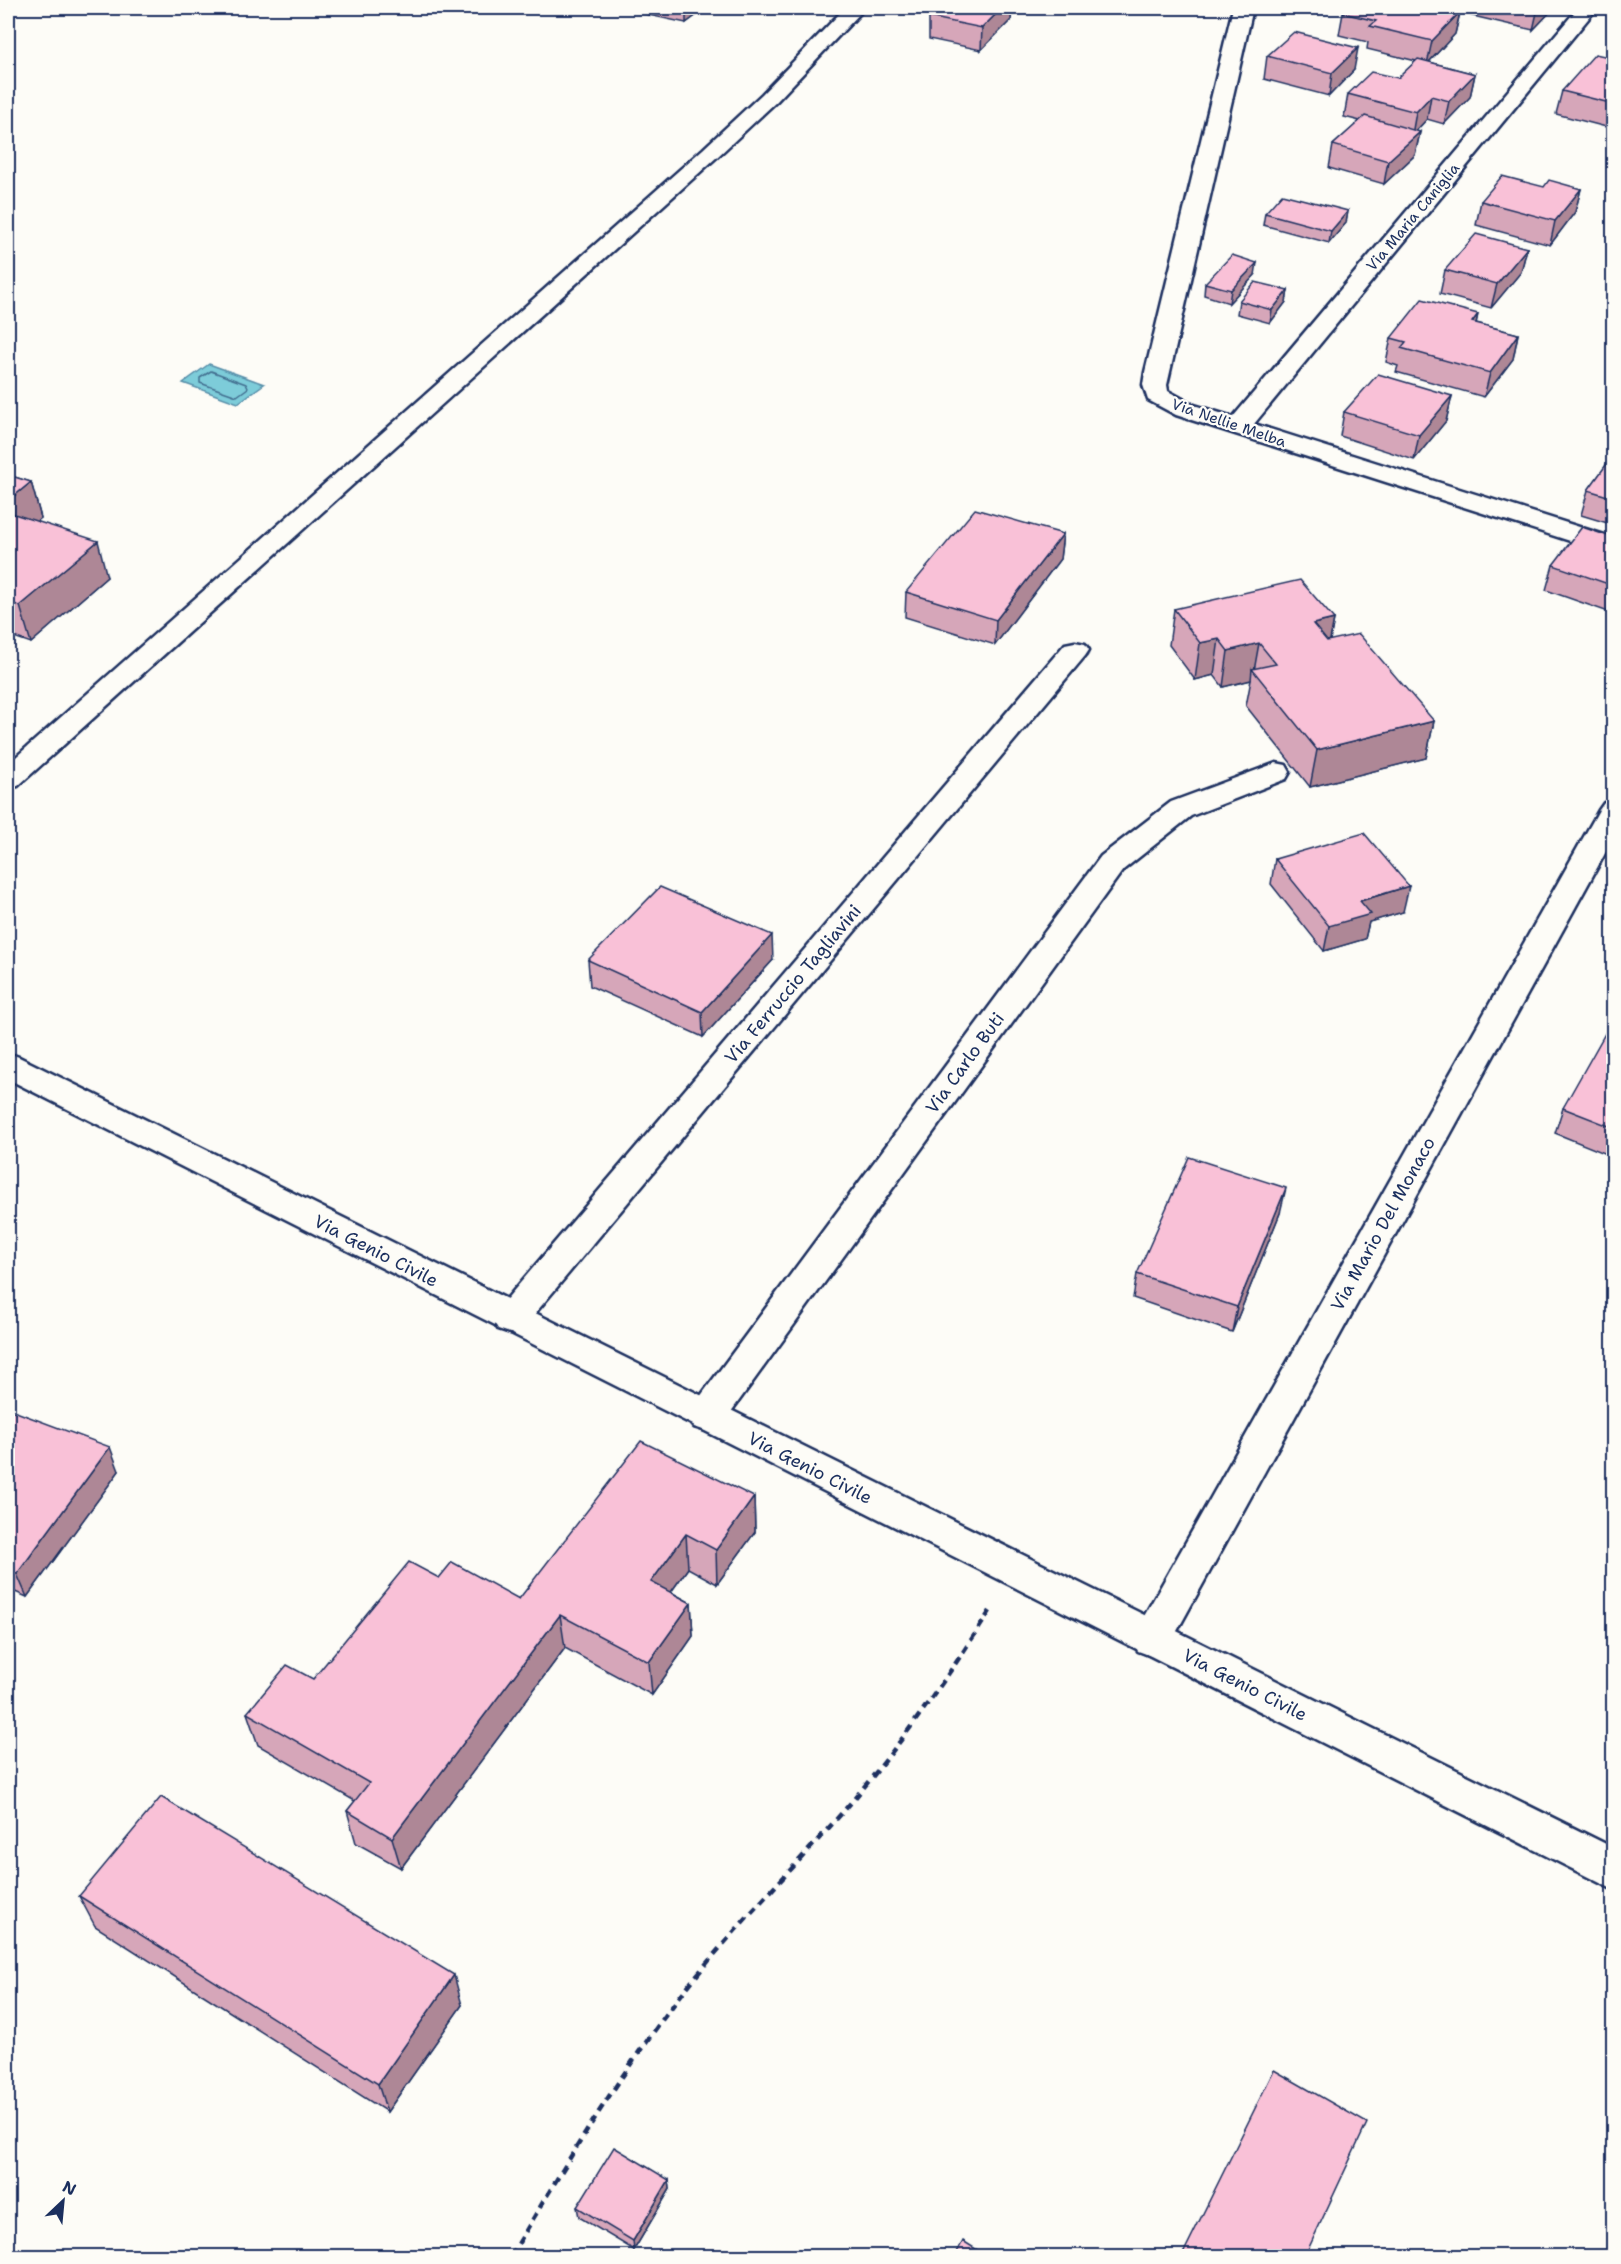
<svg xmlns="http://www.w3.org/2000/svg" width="1621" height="2264" viewBox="0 0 1621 2264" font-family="'Shantell Sans',sans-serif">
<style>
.water{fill:#7dccd9;stroke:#568da8;stroke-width:1.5}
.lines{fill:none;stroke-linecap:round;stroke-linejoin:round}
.shore{stroke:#426e8f;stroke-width:1.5}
.minor-casing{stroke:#1b2f5e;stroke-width:5}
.tertiary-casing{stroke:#1b2f5e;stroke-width:5}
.path{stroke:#1b2f5e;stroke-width:4.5;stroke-dasharray:8 6;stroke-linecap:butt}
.minor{fill:#fdfcf7;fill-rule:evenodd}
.tertiary{fill:#fdfcf7;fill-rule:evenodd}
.wall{fill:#d6a6b9;stroke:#1b2f5e;stroke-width:1.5}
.shaded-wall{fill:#ae8796;stroke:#1b2f5e;stroke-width:1.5}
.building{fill:#f9c1d7;stroke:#1b2f5e;stroke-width:1.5}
.labels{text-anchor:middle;stroke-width:4.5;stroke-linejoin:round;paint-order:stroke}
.far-street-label{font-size:15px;fill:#1b2f5e;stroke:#fdfcf7}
.street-label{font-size:18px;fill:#1b2f5e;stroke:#fdfcf7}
</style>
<rect width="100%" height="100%" fill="#fdfcf7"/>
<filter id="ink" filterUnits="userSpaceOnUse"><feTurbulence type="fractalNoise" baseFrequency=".0167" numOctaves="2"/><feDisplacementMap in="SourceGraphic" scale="12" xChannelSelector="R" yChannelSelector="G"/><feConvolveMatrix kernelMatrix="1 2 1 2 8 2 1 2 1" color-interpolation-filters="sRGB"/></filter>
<g filter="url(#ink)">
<!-- water -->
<path class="water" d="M209 364 264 384 238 403 183 383Z"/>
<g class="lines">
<!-- shore -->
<path class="shore" d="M211 371 246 384 248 388 237 396 200 383V378Z"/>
<!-- minor casing -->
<g class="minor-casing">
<g id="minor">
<path d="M845 8H865L776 102 717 157 18 786 8 788V764L703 149 762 94Z"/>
<path d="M1233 8H1253L1167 385 1168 391 1194 405 1233 417 1578 8H1597L1254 424 1614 538V555L1176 415 1148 400 1143 385 1145 372Z"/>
<path d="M1075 642 1085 644 1089 650 1085 656 522 1329 510 1333 498 1329 492 1319 498 1309 1065 644Z"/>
<path d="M1276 763 1286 765 1290 772 1286 779 1191 816 1123 870 720 1427 707 1431 694 1427 689 1416 694 1405 1101 856 1171 802Z"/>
<path d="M1614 801V837L1166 1651 1152 1656 1138 1651 1132 1639 1138 1627 1599 810 1604 803Z"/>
</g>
</g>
<!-- tertiary casing -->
<g class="tertiary-casing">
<path id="tertiary" d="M8 1053 19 1057 1614 1848V1890L8 1079Z"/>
</g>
<!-- path -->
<path class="path" d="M511 2256C566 2163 621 2071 688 1986 740 1921 800 1862 854 1799 904 1740 948 1676 990 1611"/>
<!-- minor -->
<use href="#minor" class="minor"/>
<!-- tertiary -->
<use href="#tertiary" class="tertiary"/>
</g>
<!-- wall -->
<g class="wall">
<path d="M616 8H706L686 23Z"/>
<path d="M939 8H1012L1011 20 981 50 929 39V17Z"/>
<path d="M1455 8H1554L1533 30 1460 13 1455 34 1429 62 1475 74 1470 97 1444 124 1427 119 1416 131 1420 132 1415 155 1384 184 1329 168 1333 145 1360 121 1344 117 1348 94 1398 78 1416 61 1367 49 1368 42 1339 35 1343 13 1454 10Z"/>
<path d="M1267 56 1354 70 1329 96 1264 79Z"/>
<path d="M1614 58V129L1556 114 1562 91Z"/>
<path d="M1544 187 1581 189 1575 212 1550 245 1476 225 1481 201Z"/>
<path d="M1348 211 1346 223 1329 243 1263 225 1265 213Z"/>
<path d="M1527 248 1521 272 1491 308 1440 294 1445 270Z"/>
<path d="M1255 275 1229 303 1204 295 1205 283Z"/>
<path d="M1288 290 1286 302 1270 323 1237 314 1239 301Z"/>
<path d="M1478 314 1476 323 1518 334 1513 359 1484 397 1396 372 1398 366 1386 362 1391 338Z"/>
<path d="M1452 396 1446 421 1414 460 1340 436 1344 412Z"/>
<path d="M1614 454V525L1581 515 1588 490Z"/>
<path d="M8 475 31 482 41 518 37 521 107 577 31 643 8 635Z"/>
<path d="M1063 534 1060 559 995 645 905 617 906 592Z"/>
<path d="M1614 538V614L1546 590 1553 565Z"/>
<path d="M1174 609 1334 619 1330 640 1434 721 1426 758 1310 787 1246 706 1251 680 1223 687 1214 675 1195 680 1169 645Z"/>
<path d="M1275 859 1403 912 1369 922 1365 939 1324 951 1271 884Z"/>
<path d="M588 960H773L703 1037 590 986Z"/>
<path d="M1614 1033V1157L1555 1133 1563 1108Z"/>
<path d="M1280 1213 1232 1332 1133 1298 1137 1274Z"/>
<path d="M8 1409 119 1471 27 1597 8 1589Z"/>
<path d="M754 1497 755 1532 717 1584 688 1568 671 1592 691 1603 693 1636 652 1695 565 1648 401 1868 356 1843 347 1811 355 1801 258 1745 247 1713 313 1679 439 1578 519 1599Z"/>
<path d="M79 1896 462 2005 387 2112 95 1926Z"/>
<path d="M669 2180 670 2189 634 2250 579 2217 577 2207Z"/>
</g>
<!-- shaded-wall -->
<g class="shaded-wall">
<path d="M686 8H706L686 23Z"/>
<path d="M1002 8H1012L1011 20 981 50 982 28Z"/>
<path d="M1538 8H1554L1533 30Z"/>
<path d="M1460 12 1455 34 1427 64 1432 41Z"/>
<path d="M1358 48 1354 70 1329 96 1332 73Z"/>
<path d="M1475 74 1470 97 1444 124 1449 101Z"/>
<path d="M1431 96 1427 119 1412 135 1416 112Z"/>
<path d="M1420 132 1415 155 1384 184 1388 161Z"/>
<path d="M1581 189 1575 212 1550 245 1555 221Z"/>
<path d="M1348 211 1346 223 1329 243 1331 231Z"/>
<path d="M1527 248 1521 272 1491 308 1497 284Z"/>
<path d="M1257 263 1255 275 1229 303 1231 290Z"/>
<path d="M1288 290 1286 302 1270 323 1272 310Z"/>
<path d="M1478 314 1473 338 1472 322Z"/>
<path d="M1518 334 1513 359 1484 397 1490 373Z"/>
<path d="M1452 396 1446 421 1414 460 1419 435Z"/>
<path d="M31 482 41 518 8 545V501Z"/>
<path d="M1063 534 1060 559 995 645 996 620Z"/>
<path d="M98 541 107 577 31 643 20 606Z"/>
<path d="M1334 619 1327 655 1313 624Z"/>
<path d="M1219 639 1214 675 1195 680 1200 643Z"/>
<path d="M1259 643 1254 671 1252 669 1251 680 1223 687 1228 651Z"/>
<path d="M1434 721 1426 758 1310 787 1317 750Z"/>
<path d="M1409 886 1403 912 1369 922 1365 939 1324 951 1329 926 1360 901Z"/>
<path d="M772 935 773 960 703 1037 702 1012Z"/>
<path d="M1286 1188 1280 1213 1232 1332 1237 1307Z"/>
<path d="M110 1447 119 1471 27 1597 17 1574Z"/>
<path d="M754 1497 755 1532 717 1584 716 1550Z"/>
<path d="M686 1534 688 1568 654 1616 651 1582Z"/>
<path d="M691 1603 693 1636 652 1695 649 1662Z"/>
<path d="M560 1615 565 1648 401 1868 392 1838Z"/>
<path d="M454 1975 462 2005 387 2112 378 2084Z"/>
<path d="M669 2180 670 2189 634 2250 633 2241Z"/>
</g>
<!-- building -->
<g class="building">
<path d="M939 8H1002L982 28 929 17Z"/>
<path d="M1348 8H1442L1460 12 1432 41 1370 26 1376 21 1343 13Z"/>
<path d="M1294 32 1358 48 1332 73 1267 56Z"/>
<path d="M1595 54 1614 58V104L1562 91Z"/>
<path d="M1418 59 1475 74 1449 101 1431 96 1416 112 1348 94 1371 72 1398 78Z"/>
<path d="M1365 116 1420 132 1388 161 1333 145Z"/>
<path d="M1502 176 1544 187 1549 180 1581 189 1555 221 1481 201Z"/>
<path d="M1282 194 1348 211 1331 231 1265 213Z"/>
<path d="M1476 234 1527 248 1497 284 1445 270Z"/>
<path d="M1232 255 1257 263 1231 290 1205 283Z"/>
<path d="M1255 282 1288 290 1272 310 1239 301Z"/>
<path d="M1422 299 1478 314 1472 322 1518 334 1490 373 1401 348 1406 342 1391 338Z"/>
<path d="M1378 374 1452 396 1419 435 1344 412Z"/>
<path d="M1614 454V498L1588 490Z"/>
<path d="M8 475 31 482 8 501Z"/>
<path d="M975 509 1063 534 996 620 906 592Z"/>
<path d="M8 512 98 541 20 606 8 602Z"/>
<path d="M1582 527 1614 538V586L1553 565Z"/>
<path d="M1300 580 1334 619 1313 624 1327 641 1359 634 1434 721 1317 750 1252 669 1276 664 1259 643 1228 651 1219 639 1200 643 1174 609Z"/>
<path d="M1364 833 1409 886 1360 901 1371 914 1329 926 1275 859Z"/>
<path d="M660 887 772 935 702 1012 588 960Z"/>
<path d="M1607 1030 1614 1033V1128L1563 1108Z"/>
<path d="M1189 1157 1286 1188 1237 1307 1137 1274Z"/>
<path d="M8 1409 110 1447 17 1574 8 1570Z"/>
<path d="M641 1441 754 1497 716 1550 686 1534 651 1582 691 1603 649 1662 560 1615 392 1838 347 1811 369 1783 247 1713 287 1665 313 1679 409 1562 439 1578 452 1562 519 1599Z"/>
<path d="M161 1797 454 1975 378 2084 79 1896Z"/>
<path d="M1274 2070 1367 2123 1305 2256H1182Z"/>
<path d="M614 2147 669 2180 633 2241 577 2207Z"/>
<path d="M963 2241 987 2256H955Z"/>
</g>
</g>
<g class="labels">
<!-- far-street labels -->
<g class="far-street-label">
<text transform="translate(1413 217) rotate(-50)" y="5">Via Maria Caniglia</text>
<text transform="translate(1229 423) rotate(19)" y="5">Via Nellie Melba</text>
</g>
<!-- street labels -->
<g class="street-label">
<text transform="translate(793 984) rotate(-50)" y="6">Via Ferruccio Tagliavini</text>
<text transform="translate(965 1063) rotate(-54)" y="6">Via Carlo Buti</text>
<text transform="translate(1383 1224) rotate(-61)" y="6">Via Mario Del Monaco</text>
<text transform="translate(376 1251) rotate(27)" y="6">Via Genio Civile</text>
<text transform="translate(810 1468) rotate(27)" y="6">Via Genio Civile</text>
<text transform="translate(1245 1685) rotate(27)" y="6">Via Genio Civile</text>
</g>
</g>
<!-- margin -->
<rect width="1621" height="2264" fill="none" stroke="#fdfcf7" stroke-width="30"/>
<rect x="15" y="15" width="1591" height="2234" fill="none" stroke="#1b2f5e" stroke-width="2" filter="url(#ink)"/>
<!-- north arrow -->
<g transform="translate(63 2201) rotate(26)" stroke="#fdfcf7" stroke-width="4.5" paint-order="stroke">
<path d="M0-4.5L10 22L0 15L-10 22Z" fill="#1b2f5e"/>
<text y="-9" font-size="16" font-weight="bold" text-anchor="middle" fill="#1b2f5e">N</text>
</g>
</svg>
